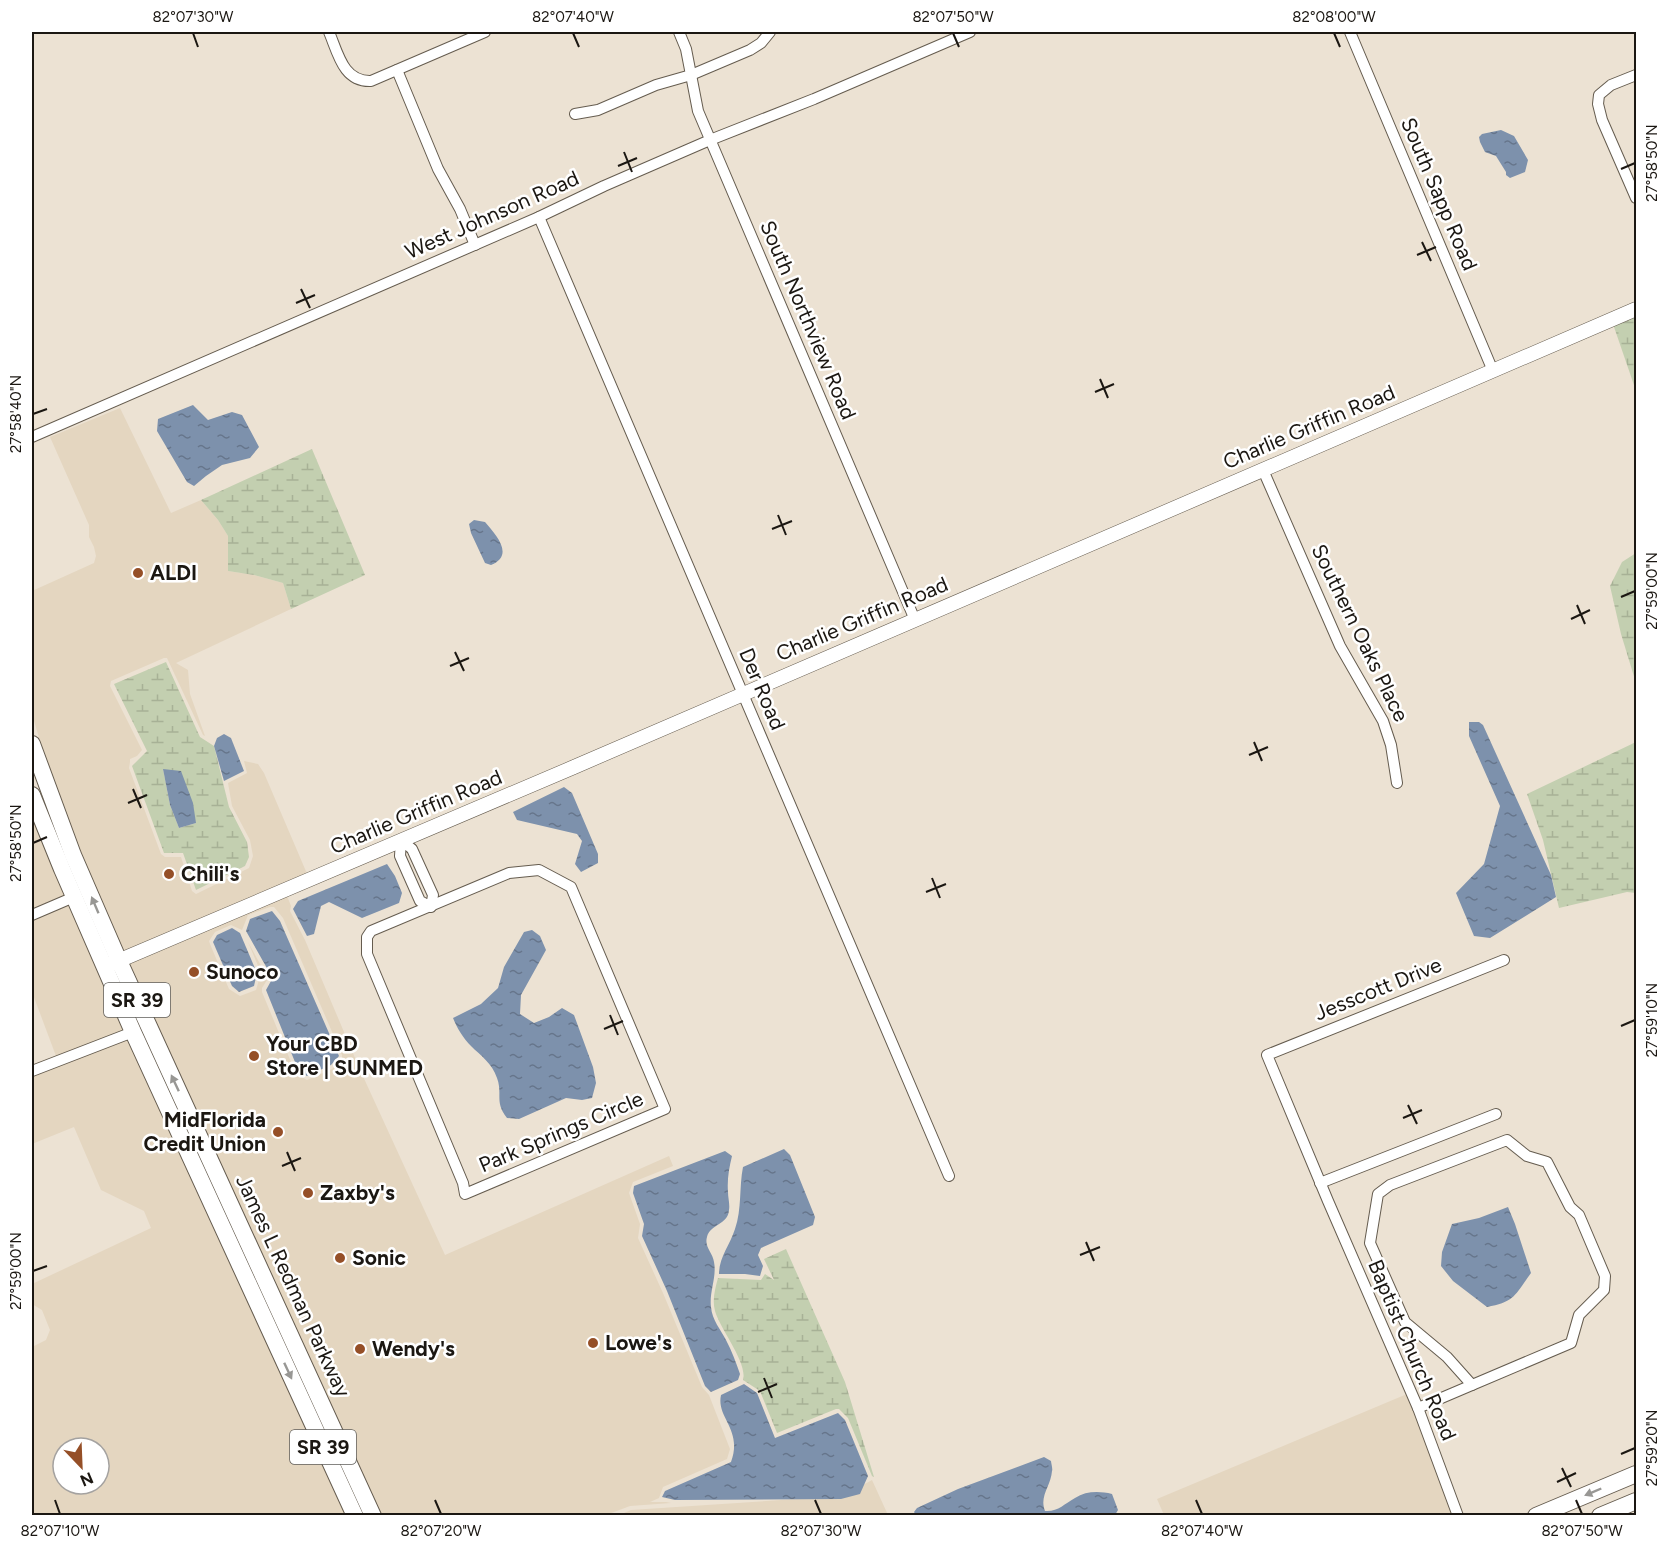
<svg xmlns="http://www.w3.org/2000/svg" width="1668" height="1547" viewBox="0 0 1668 1547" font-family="Figtree,sans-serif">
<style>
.built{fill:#e4d6c0;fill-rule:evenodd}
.wetland{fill:url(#wetland-marsh);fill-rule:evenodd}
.water{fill:url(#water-ripples)}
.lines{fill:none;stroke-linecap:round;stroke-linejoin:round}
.minor-casing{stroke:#655c4f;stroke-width:12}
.tertiary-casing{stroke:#655c4f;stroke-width:15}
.primary-casing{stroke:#655c4f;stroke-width:18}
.minor{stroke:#fff;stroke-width:10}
.tertiary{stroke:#fff;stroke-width:14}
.primary{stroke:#fff;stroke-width:16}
.oneway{fill:#989794}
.ticks{fill:none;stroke:#1b1712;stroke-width:2}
.poi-dot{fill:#954f27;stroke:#fff;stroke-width:2}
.labels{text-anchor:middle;stroke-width:5;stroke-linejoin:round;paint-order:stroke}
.shield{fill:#fff;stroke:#5f5d59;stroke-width:1.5}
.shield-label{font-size:20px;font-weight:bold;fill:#1b1712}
.street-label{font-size:21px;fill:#1b1712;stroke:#fff}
.poi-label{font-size:21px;font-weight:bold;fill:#1b1712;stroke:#fff;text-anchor:start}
.neatline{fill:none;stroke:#1b1712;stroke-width:2}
.ticks-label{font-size:15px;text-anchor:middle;fill:#1b1712}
</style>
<defs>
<pattern id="wetland-marsh" width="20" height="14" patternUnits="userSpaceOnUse" patternTransform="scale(1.5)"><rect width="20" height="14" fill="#c3cfb0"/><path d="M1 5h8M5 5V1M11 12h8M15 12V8" fill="none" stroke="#a7b196"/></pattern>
<pattern id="water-ripples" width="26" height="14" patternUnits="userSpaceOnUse" patternTransform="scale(1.5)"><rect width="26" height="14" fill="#7d91ac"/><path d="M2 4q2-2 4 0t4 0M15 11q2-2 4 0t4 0" fill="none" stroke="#66758b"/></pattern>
</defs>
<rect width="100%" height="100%" fill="#ece2d3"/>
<!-- built -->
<g class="built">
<path d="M120 408 171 513 201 500 218 520 228 536V571L254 575 283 583 291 609 176 663 188 670 190 694 205 736 203 735 167 658H164L111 681 110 686 142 750 137 756 130 759V762L129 768 161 854 165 857H181L192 891 196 894 249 868 253 856 250 840 232 806 228 783 247 773 244 761 258 764 264 773 308 876 121 955 50 775 32 714V591L94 563 96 556 94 547 89 537V525L50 437Z"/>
<path d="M32 807 350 1515H32V1347L46 1340 50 1330 42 1310 32 1304V1284L151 1228 144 1211 101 1190 74 1127 32 1144V1067L56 1056 32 992ZM63 1448H99V1484H63Z"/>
<path d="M287 896 291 906 290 911 305 940 361 1072 445 1255 669 1156 673 1166 633 1182 629 1193 640 1224 638 1238 663 1293 702 1387 709 1395 730 1449 727 1459 663 1487 659 1498 650 1502H666L671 1503 630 1506 606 1515H378L125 964ZM270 907H274L283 918 342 1055V1059L332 1069 307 1080 296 1074 262 992V988L267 980 264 971 248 942 261 973 256 990 240 996 229 989 210 944 209 941 215 932 231 925 242 930 248 915Z"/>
<path d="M1407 1394 1456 1515H1164L1157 1499Z"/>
<path d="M872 1480 888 1515 617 1516 631 1510 843 1496Z"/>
</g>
<!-- wetland -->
<g class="wetland">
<path d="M1636 314V391L1613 324Z"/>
<path d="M312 449 365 575 291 609 283 583 254 575 228 571V536L218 520 201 500Z"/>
<path d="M1636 553V683L1621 634 1610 586 1622 562Z"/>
<path d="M166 662 200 737 214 746 229 807 247 842 249 857 245 866 196 890 183 853H164L132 766 147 751 114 684ZM163 769 196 823 179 828 170 805Z"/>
<path d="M1636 742V893L1627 892 1559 908 1543 840 1527 794Z"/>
<path d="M786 1249 845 1382 874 1477 872 1476 848 1418 839 1409H836L777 1433 760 1391 743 1380C748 1363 720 1329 715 1311 712 1300 715 1289 718 1278L761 1280 765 1274 774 1280 764 1259Z"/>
</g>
<!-- water -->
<g class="water">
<path d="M1501 130 1514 136 1528 160 1525 172 1510 178 1506 175V172L1496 156 1485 152 1480 142 1479 137 1482 134Z"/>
<path d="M193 405 208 420 232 412 242 415 259 447 250 458 222 465 206 476 194 486 187 482 157 431 158 419Z"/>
<path d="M474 520 485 522C496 535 515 555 491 565L485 563 471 533 469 524Z"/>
<path d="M1469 722H1479L1483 725 1551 875 1556 897 1490 938 1474 936 1456 893 1484 864 1500 806 1469 736Z"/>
<path d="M224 734 231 738 244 771 224 781 214 746 217 738Z"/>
<path d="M163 769 181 771 193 803 196 823 179 828 170 805Z"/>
<path d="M564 787 572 793 598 854V863L581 872 575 864 582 841 577 834 517 820 513 812Z"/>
<path d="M387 864 395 876 402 893 399 903 362 918 329 902 321 906 314 934 307 936 293 909 298 901Z"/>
<path d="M272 911 280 921 339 1056 331 1065 307 1076 299 1072 266 990 271 981 268 970 246 931 250 919Z"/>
<path d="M232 928 240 933 257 973 254 986 239 992 232 986 213 942 217 935Z"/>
<path d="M532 930 540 936 546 950 521 995 520 1014 534 1023 549 1017 562 1008 574 1015 593 1067 596 1083 592 1098 582 1100 566 1098 519 1119 507 1118C494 1102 503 1094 497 1078 492 1063 481 1056 471 1046 463 1038 457 1028 453 1018L481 1004 498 988 504 967 524 932Z"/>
<path d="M784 1149 790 1155 815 1217 813 1225 761 1248 758 1255 763 1266 760 1276 745 1274H719C719 1257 730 1245 735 1229 742 1209 739 1187 743 1167Z"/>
<path d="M725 1151 732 1156C729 1168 727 1180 728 1192 728 1198 730 1204 729 1210 728 1225 710 1224 707 1237 704 1247 713 1253 714 1262 717 1277 709 1292 711 1307 712 1320 721 1330 726 1340 732 1351 736 1363 740 1374L738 1380 711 1392 705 1386 667 1291 642 1236 644 1224 633 1193 634 1186Z"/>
<path d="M1508 1207 1515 1224 1531 1273C1515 1295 1515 1302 1487 1307L1453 1281 1441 1266 1442 1252 1452 1224 1479 1218Z"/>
<path d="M744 1384 757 1393 775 1438 838 1413 845 1420 868 1476 860 1494 841 1499 675 1500 662 1497 665 1491 731 1462C743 1429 716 1418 721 1395Z"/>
<path d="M1044 1457 1051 1461C1051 1463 1053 1469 1052 1471 1051 1486 1039 1496 1045 1511 1058 1512 1064 1504 1075 1498 1086 1491 1099 1491 1112 1494L1118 1510 1115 1515H916L914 1512 917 1508 958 1489Z"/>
</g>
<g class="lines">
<!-- minor casing -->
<g class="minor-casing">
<g id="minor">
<path d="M329 32C338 53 343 82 371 81L485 32"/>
<path d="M679 32 686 49 698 111 915 620"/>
<path d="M1350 32 1493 371"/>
<path d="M397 70 438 169 460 209 475 245"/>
<path d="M1636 75 1611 85 1599 95 1598 104 1602 120 1636 198"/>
<path d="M575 114 598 110 656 85 691 75 750 50 761 43 770 32"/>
<path d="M539 217 949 1176"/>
<path d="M32 437 539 217 604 186 710 140 814 99 970 32"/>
<path d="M1263 470 1340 646 1383 721 1391 745 1397 783"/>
<path d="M401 840 412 849 433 895 431 907 420 901 400 856Z"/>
<path d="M539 870 571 887 665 1109 465 1194 463 1183 367 954V937L371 931 509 873Z"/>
<path d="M32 915 74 897"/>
<path d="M32 1071 133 1032"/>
<path d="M1507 1140 1527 1156 1547 1162 1570 1207 1579 1215 1605 1276 1604 1290 1579 1315 1571 1343 1472 1385 1447 1357 1405 1322 1370 1243 1378 1194 1390 1185Z"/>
<path d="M1320 1183 1496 1114"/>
<path d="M1418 1408 1472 1385"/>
<path d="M1458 1516 1418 1408 1328 1201 1267 1055 1504 960"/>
</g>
</g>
<!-- tertiary casing -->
<g class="tertiary-casing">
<path id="tertiary" d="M111 964 574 767 1636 309"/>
</g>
<!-- primary casing -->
<g class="primary-casing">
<g id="primary">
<path d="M32 744 73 855 119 961 373 1516"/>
<path d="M32 795 62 869 133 1032 355 1516"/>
<path d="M1536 1516 1636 1474"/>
<path d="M1600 1516 1636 1501"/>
</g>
</g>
<!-- minor -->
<use href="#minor" class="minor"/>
<!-- tertiary -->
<use href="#tertiary" class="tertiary"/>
<!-- primary -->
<use href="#primary" class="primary"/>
</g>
<!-- one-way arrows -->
<defs><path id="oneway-solid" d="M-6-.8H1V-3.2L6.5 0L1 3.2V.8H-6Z" transform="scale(1.5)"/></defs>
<g class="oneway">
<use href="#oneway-solid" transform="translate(95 905) rotate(-113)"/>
<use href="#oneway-solid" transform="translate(175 1083) rotate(-115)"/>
<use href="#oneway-solid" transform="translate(288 1371) rotate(65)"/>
<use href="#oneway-solid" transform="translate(1593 1492) rotate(157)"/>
</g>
<!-- ticks -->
<path class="ticks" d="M193 33 198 47M573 33 579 47M953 33 959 47M1334 33 1340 47M624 152 632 172M618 166 637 158M1621 169 1635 163M1422 242 1431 261M1417 255 1436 247M301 289 310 308M296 303 315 295M1100 379 1108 398M1095 392 1114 384M33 414 47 409M778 515 786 535M772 529 792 521M1621 597 1635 591M1577 605 1585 624M1571 619 1590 610M455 652 464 671M450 666 469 658M1254 742 1262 761M1249 755 1268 747M133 789 141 808M128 803 147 795M33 843 47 837M932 878 940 898M926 892 946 884M610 1015 618 1035M1621 1026 1635 1020M604 1029 623 1021M1408 1105 1417 1124M1403 1118 1422 1110M287 1152 295 1171M282 1166 301 1158M1086 1242 1094 1261M1080 1255 1100 1247M33 1271 47 1266M764 1378 772 1398M758 1392 777 1384M1621 1454 1635 1448M1562 1468 1571 1487M1557 1482 1576 1473M55 1500 60 1514M435 1500 441 1514M815 1500 821 1514M1196 1500 1202 1514M1576 1500 1582 1514"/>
<!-- markers -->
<g class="poi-dot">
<circle cx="138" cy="573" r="6"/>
<circle cx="169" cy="874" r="6"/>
<circle cx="194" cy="972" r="6"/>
<circle cx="254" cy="1056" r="6"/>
<circle cx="278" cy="1132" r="6"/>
<circle cx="308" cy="1193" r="6"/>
<circle cx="340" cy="1258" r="6"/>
<circle cx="593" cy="1343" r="6"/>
<circle cx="360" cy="1349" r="6"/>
</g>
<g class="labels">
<!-- shield labels -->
<g class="shield">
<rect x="104" y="983" width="66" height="34" rx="4.5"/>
<rect x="290" y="1430" width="66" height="34" rx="4.5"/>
</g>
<g class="shield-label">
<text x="137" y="1007">SR 39</text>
<text x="323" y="1454">SR 39</text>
</g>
<!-- street labels -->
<g class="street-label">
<text transform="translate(1439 194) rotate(67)" y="7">South Sapp Road</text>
<text transform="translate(492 215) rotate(-24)" y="7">West Johnson Road</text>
<text transform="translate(808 320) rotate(67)" y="7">South Northview Road</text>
<text transform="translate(1309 427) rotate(-23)" y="7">Charlie Griffin Road</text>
<text transform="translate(862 619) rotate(-23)" y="7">Charlie Griffin Road</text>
<text transform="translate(1360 633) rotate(64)" y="7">Southern Oaks Place</text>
<text transform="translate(762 689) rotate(67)" y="7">Der Road</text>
<text transform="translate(416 812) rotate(-23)" y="7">Charlie Griffin Road</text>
<text transform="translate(1378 989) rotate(-22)" y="7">Jesscott Drive</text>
<text transform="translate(561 1132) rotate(-23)" y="7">Park Springs Circle</text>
<text transform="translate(293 1286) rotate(65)" y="7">James L Redman Parkway</text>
<text transform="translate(1412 1350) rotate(67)" y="7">Baptist Church Road</text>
</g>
<!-- poi labels -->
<g class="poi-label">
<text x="150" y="580">ALDI</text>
<text x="181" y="881">Chili's</text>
<text x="206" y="979">Sunoco</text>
<text x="266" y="1051">Your CBD<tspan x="266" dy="24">Store | SUNMED</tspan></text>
<text x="266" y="1127" text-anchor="end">MidFlorida<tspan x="266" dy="24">Credit Union</tspan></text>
<text x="320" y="1200">Zaxby's</text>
<text x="352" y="1265">Sonic</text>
<text x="605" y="1350">Lowe's</text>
<text x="372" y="1356">Wendy's</text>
</g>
</g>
<!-- border -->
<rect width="1668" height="1547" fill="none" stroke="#ffffff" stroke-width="66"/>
<!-- north arrow -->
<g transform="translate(81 1466) rotate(157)"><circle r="28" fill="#ffffff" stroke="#a4a2a0" stroke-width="1.5"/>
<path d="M0-4.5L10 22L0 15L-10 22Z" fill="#954f27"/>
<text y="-9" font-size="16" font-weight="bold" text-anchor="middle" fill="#1b1712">N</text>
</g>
<rect x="33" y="33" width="1602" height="1481" class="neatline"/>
<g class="ticks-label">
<text x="193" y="22">82°07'30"W</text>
<text x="573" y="22">82°07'40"W</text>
<text x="953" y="22">82°07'50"W</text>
<text x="1334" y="22">82°08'00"W</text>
<text transform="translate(1652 163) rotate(-90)" y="5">27°58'50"N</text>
<text transform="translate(16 414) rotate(-90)" y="5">27°58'40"N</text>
<text transform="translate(1652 591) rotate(-90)" y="5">27°59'00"N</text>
<text transform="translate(16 843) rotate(-90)" y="5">27°58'50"N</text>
<text transform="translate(1652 1020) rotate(-90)" y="5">27°59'10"N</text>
<text transform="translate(16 1271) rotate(-90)" y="5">27°59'00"N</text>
<text transform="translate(1652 1448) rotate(-90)" y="5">27°59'20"N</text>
<text x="60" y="1536">82°07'10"W</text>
<text x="441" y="1536">82°07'20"W</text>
<text x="821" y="1536">82°07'30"W</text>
<text x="1202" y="1536">82°07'40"W</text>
<text x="1582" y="1536">82°07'50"W</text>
</g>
</svg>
